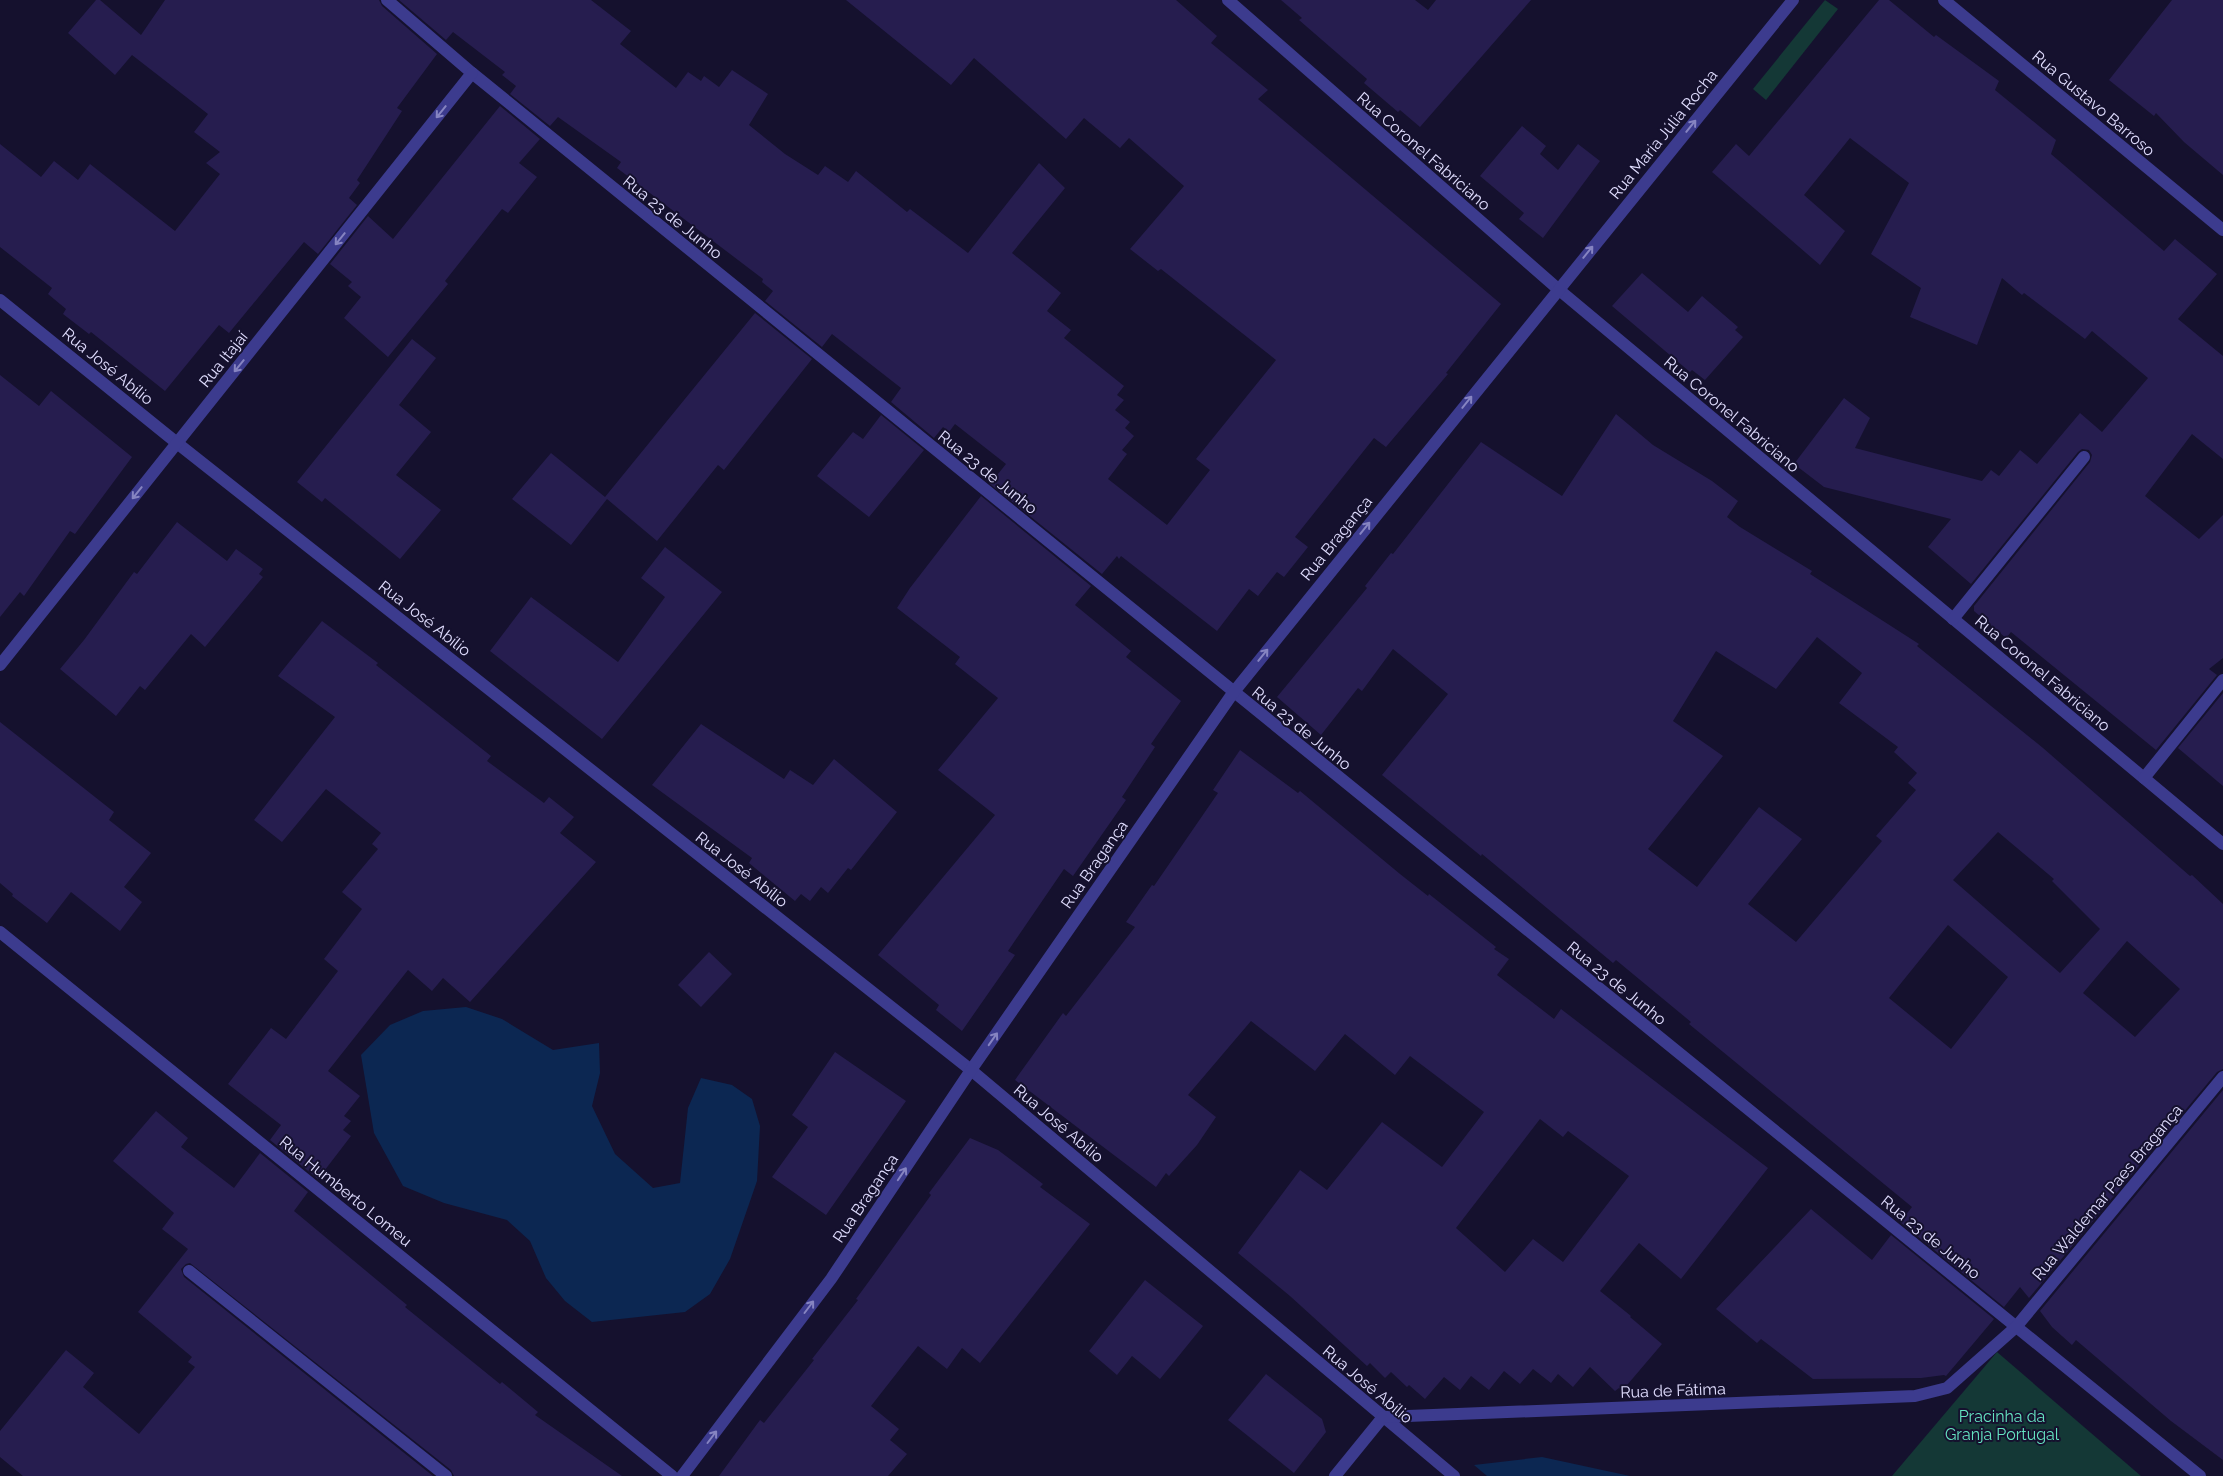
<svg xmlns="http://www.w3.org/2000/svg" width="2223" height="1476" viewBox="0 0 2223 1476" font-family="Raleway,sans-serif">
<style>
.green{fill:#143836}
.water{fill:#0c2752}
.building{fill:#261d4f;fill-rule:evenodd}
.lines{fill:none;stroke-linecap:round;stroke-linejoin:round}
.minor{stroke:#3c3b8e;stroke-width:12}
.oneway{stroke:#8684c1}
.labels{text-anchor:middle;stroke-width:4;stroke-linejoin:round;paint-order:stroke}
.street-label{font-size:16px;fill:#e1deff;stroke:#15112e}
.park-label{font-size:16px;fill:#65e4c1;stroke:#15112e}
</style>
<rect width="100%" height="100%" fill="#15112e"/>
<!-- green -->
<g class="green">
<path d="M1825 0 1838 9 1766 100 1753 89Z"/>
<path d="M1997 1352 2141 1476H1892Z"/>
</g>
<!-- water -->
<g class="water">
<path d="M466 1007 502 1019 553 1050 599 1043 600 1073 592 1106 615 1154 653 1188 680 1183 688 1108 701 1078 732 1085 752 1099 760 1126 757 1181 730 1259 710 1294 685 1312 592 1322 565 1301 546 1278 530 1241 507 1220 444 1203 403 1186 374 1133 361 1055 390 1025 423 1011Z"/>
<path d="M1542 1457 1630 1476H1487L1474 1465Z"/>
</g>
<!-- building -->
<g class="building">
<path d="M96 0H100L141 35 165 0H379L382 6 437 54 397 108 402 111 357 180 360 183 349 198 357 205 318 254 304 242 229 333 219 325 165 391 91 332 89 334 63 314 66 309 48 294 52 288 0 247V144L41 177 54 161 78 180 90 164 175 231 220 174 206 163 220 152 194 132 208 114 132 55 115 75 68 33Z"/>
<path d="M399 0H591L631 31 620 44 676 88 688 72 701 81 704 76 719 87 732 70 768 94 749 125 785 154 818 175 825 166 848 182 856 171 907 212 910 209 968 253 1039 163 1065 188 1012 253 1061 293 1047 311 1071 330 1064 338 1124 386 1117 395 1124 400 1115 410 1130 422 1125 428 1134 436 1122 450 1127 454 1108 479 1167 525 1210 470 1196 459 1276 360 1161 269 1158 271 1130 249 1184 186 1129 138 1120 148 1084 118 1066 139 974 58 951 85 846 0H1176L1217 36 1211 43 1268 90 1258 99 1501 304 1446 373 1448 374 1386 447 1374 438 1295 537 1308 547 1284 577 1277 572 1258 596 1249 589 1217 631 1121 556 1119 559 1117 556 1102 574 990 484 1006 464 955 424 949 432 943 427 934 438 891 402 901 388 832 334 822 347 765 301 773 291 762 282 763 279 617 168 621 162 558 117 550 126 510 94 516 86 502 75 505 72 453 32 446 40Z"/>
<path d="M1281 0H1415L1428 10 1436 0H1531L1420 127 1400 110 1398 112 1364 83 1367 79 1299 20 1302 18Z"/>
<path d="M1879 0H1889L1934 37 1936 35 1999 81 1995 90 2056 140 2051 154 2164 251 2175 239 2217 274 2178 319 2223 356V459L2192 434 2145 496 2199 539 2223 515V658L2209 669 2217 675 2156 750 2011 632 2006 638 1974 611V606L2090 462 2092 455 2089 450 2082 449 2078 452 1971 584 1928 547 1951 519 1824 487 1794 464 1844 398 1870 418 1855 448 1982 481 1991 470 1999 476 2020 450 2037 464 2080 413 2102 432 2148 378 2092 331 2085 339 2024 293 2022 295 2002 278 1977 345 1910 317 1921 288 1871 254 1909 183 1850 138 1804 195 1845 231 1820 265 1712 172 1736 144 1749 156Z"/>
<path d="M2172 0H2223V175L2184 142 2156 113 2154 116 2109 80Z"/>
<path d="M500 106 540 139 519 163 537 177 508 213 502 209 445 281 448 284 388 357 344 318 361 297 348 286 352 282 330 264 368 216 393 239Z"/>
<path d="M1522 126 1546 146 1540 154 1558 170 1578 144 1600 161 1543 238 1519 219 1524 213 1480 176Z"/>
<path d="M1642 273 1688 312 1702 296 1738 327 1735 330 1743 337 1705 380 1692 370 1690 372 1612 306Z"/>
<path d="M755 313 812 359 724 470 718 465 657 541 607 499 571 545 512 499 551 453 605 497Z"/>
<path d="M412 339 436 358 399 405 431 432 396 475 441 510 400 559 325 498 322 502 297 482Z"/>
<path d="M0 375 39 406 51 391 132 457 75 534 70 531 24 596 20 592 0 617Z"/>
<path d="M1616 414 1653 445 1712 481 1738 501 1727 517 1740 527 1812 571 1810 574 1919 644 1917 646 2043 748 2190 876 2192 875 2223 904V1069L2217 1072 2029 1298 2020 1287 2004 1307 1900 1222 1912 1207 1689 1024 1691 1022 1616 960 1613 963 1482 854 1481 856 1382 775 1448 694 1393 649 1362 691 1358 688 1321 735 1277 697 1367 588 1365 586 1391 553 1393 554 1481 442 1562 496ZM1817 637 1862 673 1839 703 1898 747 1894 752 1917 773 1908 783 1916 790 1876 836 1882 841 1796 942 1748 904 1802 839 1759 807 1697 887 1648 849 1723 756 1673 721 1716 651 1776 689ZM1998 832 2054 879 2052 881 2100 929 2060 973 1953 880ZM1948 925 2008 977 1951 1049 1889 998ZM2127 941 2180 989 2135 1037 2083 993Z"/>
<path d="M881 415 924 450 869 517 817 476 853 432 863 439Z"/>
<path d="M981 496 1091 586 1075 605 1131 651 1126 657 1181 701 1151 744 1155 747 1122 797 1126 800 1073 876 1064 869 1008 951 1015 955 962 1031 936 1010 939 1005 878 955 995 815 938 770 998 698 955 664 960 657 897 608 910 588Z"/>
<path d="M177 522 227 561 236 549 263 569 259 574 263 577 205 647 191 634 145 690 140 686 116 716 60 669 84 640 134 572 137 574Z"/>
<path d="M665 547 722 592 602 739 490 651 531 597 618 662 665 597 641 578Z"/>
<path d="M322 621 378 663 376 665 491 756 487 761 544 803 549 797 574 817 560 833 596 862 470 1002 443 978 432 991 408 970 328 1071 360 1096 344 1116 351 1121 343 1130 351 1136 318 1179 270 1140 281 1125 228 1084 271 1028 286 1039 338 971 324 959 362 909 342 892 378 849 372 844 381 833 326 789 282 842 254 820 335 717 278 676Z"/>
<path d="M2223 693V786L2178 748Z"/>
<path d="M0 722 114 812 109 820 151 853 124 887 142 902 120 931 71 892 47 923 12 896 13 894 0 883Z"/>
<path d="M701 724 784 779 790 770 813 785 834 759 897 812 851 870 848 868 828 893 821 887 810 901 801 894 795 901 749 863 752 858 652 785Z"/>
<path d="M1240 750 1298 793 1300 791 1400 874 1428 896 1429 894 1496 947 1494 949 1509 959 1497 975 1554 1019 1561 1009 1768 1168 1681 1279 1639 1243 1600 1291 1631 1316 1630 1317 1662 1344 1622 1391 1619 1388 1615 1391 1590 1367 1573 1387 1558 1374 1551 1383 1533 1369 1520 1384 1504 1371 1489 1390 1471 1376 1460 1390 1444 1377 1425 1399 1409 1385 1407 1387 1391 1372 1385 1378 1370 1363 1367 1366 1290 1296 1238 1253 1300 1170 1327 1190 1382 1122 1442 1167 1484 1112 1410 1056 1395 1075 1345 1034 1315 1071 1251 1021 1188 1095 1216 1117 1197 1145 1169 1176 1166 1173 1156 1187 1015 1080 1063 1013 1066 1016 1135 927 1126 922 1152 885 1154 886 1218 793 1213 790ZM1540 1119 1563 1137 1568 1131 1629 1176 1563 1262 1533 1239 1505 1272 1456 1228Z"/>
<path d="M709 952 732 974 701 1007 678 985Z"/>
<path d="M835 1052 906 1101 826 1215 772 1177 808 1127 792 1115Z"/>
<path d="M2223 1090V1460L2171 1421 2076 1340 2072 1345 2052 1327 2040 1311Z"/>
<path d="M156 1111 188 1138 181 1147 234 1188 260 1153 308 1192 294 1211 407 1305 405 1307 500 1384 502 1382 538 1412 535 1415 622 1476H454L451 1470 190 1263 186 1264 181 1269 184 1277 433 1476H23L0 1457V1431L66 1350 94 1373 83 1387 139 1434 195 1367 188 1362 192 1357 138 1312 188 1249 162 1229 174 1213 113 1161Z"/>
<path d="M970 1138 998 1150 1010 1159 1043 1184 1040 1187 1090 1224 980 1363 962 1348 947 1369 918 1346 871 1406 899 1429 890 1440 907 1454 888 1476H719L760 1420 764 1423 814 1360 812 1359 858 1300 856 1299 875 1273 931 1195 929 1193Z"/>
<path d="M1811 1209 1872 1260 1891 1235 1994 1319 1946 1376 1944 1375 1921 1378 1813 1379 1761 1339 1757 1343 1716 1309Z"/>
<path d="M1145 1280 1203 1326 1160 1379 1132 1356 1117 1375 1089 1351Z"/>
<path d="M1266 1374 1322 1419 1326 1432 1294 1473 1228 1420Z"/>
</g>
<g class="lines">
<!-- minor -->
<g class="minor">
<path d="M387 0 472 73 2200 1476"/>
<path d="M1228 0 1558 289 2223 844"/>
<path d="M1944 0 2223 230"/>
<path d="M0 300 177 443 971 1070 1454 1476"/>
<path d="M1953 619 2084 457"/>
<path d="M0 665 472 73"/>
<path d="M2144 778 2223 680"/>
<path d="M0 932 672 1476"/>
<path d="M189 1271 446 1476"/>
<path d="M682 1476 831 1279 971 1070 1233 693 1793 0"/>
<path d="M1335 1476 1383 1417 1915 1396 1947 1388 2016 1327 2223 1077"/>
</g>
</g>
<!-- one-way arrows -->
<defs><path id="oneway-shaft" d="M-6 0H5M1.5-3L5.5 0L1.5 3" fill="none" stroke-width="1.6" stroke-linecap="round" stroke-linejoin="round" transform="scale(1.25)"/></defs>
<g class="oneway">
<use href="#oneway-shaft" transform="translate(441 112) rotate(129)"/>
<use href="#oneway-shaft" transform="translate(1691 126) rotate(-51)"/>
<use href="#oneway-shaft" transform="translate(340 239) rotate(129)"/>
<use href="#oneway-shaft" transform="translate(1588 252) rotate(-51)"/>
<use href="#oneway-shaft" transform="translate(239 366) rotate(129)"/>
<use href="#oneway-shaft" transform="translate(1467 402) rotate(-51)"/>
<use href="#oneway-shaft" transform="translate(137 493) rotate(129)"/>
<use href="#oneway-shaft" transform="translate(1365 528) rotate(-51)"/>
<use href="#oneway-shaft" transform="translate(1263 655) rotate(-51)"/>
<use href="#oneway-shaft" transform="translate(993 1039) rotate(-55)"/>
<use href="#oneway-shaft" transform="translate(902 1174) rotate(-56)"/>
<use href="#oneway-shaft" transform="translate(809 1307) rotate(-53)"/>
<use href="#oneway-shaft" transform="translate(712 1437) rotate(-53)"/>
</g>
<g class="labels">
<!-- street labels -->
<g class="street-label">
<text transform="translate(2094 103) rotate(40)" y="6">Rua Gustavo Barroso</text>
<text transform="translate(1663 134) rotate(-51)" y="6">Rua Maria Júlia Rocha</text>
<text transform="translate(1424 151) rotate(41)" y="6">Rua Coronel Fabriciano</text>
<text transform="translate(673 217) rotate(39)" y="6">Rua 23 de Junho</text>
<text transform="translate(223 359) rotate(-51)" y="6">Rua Itajaí</text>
<text transform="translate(108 366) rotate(39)" y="6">Rua José Abílio</text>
<text transform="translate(1732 414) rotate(40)" y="6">Rua Coronel Fabriciano</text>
<text transform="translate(988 472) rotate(39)" y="6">Rua 23 de Junho</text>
<text transform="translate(1336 538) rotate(-51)" y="6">Rua Bragança</text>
<text transform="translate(425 618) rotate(38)" y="6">Rua José Abílio</text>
<text transform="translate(2043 673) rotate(40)" y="6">Rua Coronel Fabriciano</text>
<text transform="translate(1302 728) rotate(39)" y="6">Rua 23 de Junho</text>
<text transform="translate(1094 864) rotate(-55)" y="6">Rua Bragança</text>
<text transform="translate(742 869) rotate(38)" y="6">Rua José Abílio</text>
<text transform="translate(1617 983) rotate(39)" y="6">Rua 23 de Junho</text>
<text transform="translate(1059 1123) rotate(40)" y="6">Rua José Abílio</text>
<text transform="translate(346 1191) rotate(39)" y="6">Rua Humberto Lomeu</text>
<text transform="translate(2107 1192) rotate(-50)" y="6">Rua Waldemar Paes Bragança</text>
<text transform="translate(865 1198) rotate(-56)" y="6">Rua Bragança</text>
<text transform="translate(1931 1237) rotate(39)" y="6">Rua 23 de Junho</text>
<text transform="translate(1368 1384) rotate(40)" y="6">Rua José Abílio</text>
<text transform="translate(1673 1390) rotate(-2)" y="6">Rua de Fátima</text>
</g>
<!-- park labels -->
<g class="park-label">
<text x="2002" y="1422">Pracinha da<tspan x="2002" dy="18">Granja Portugal</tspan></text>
</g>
</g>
</svg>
